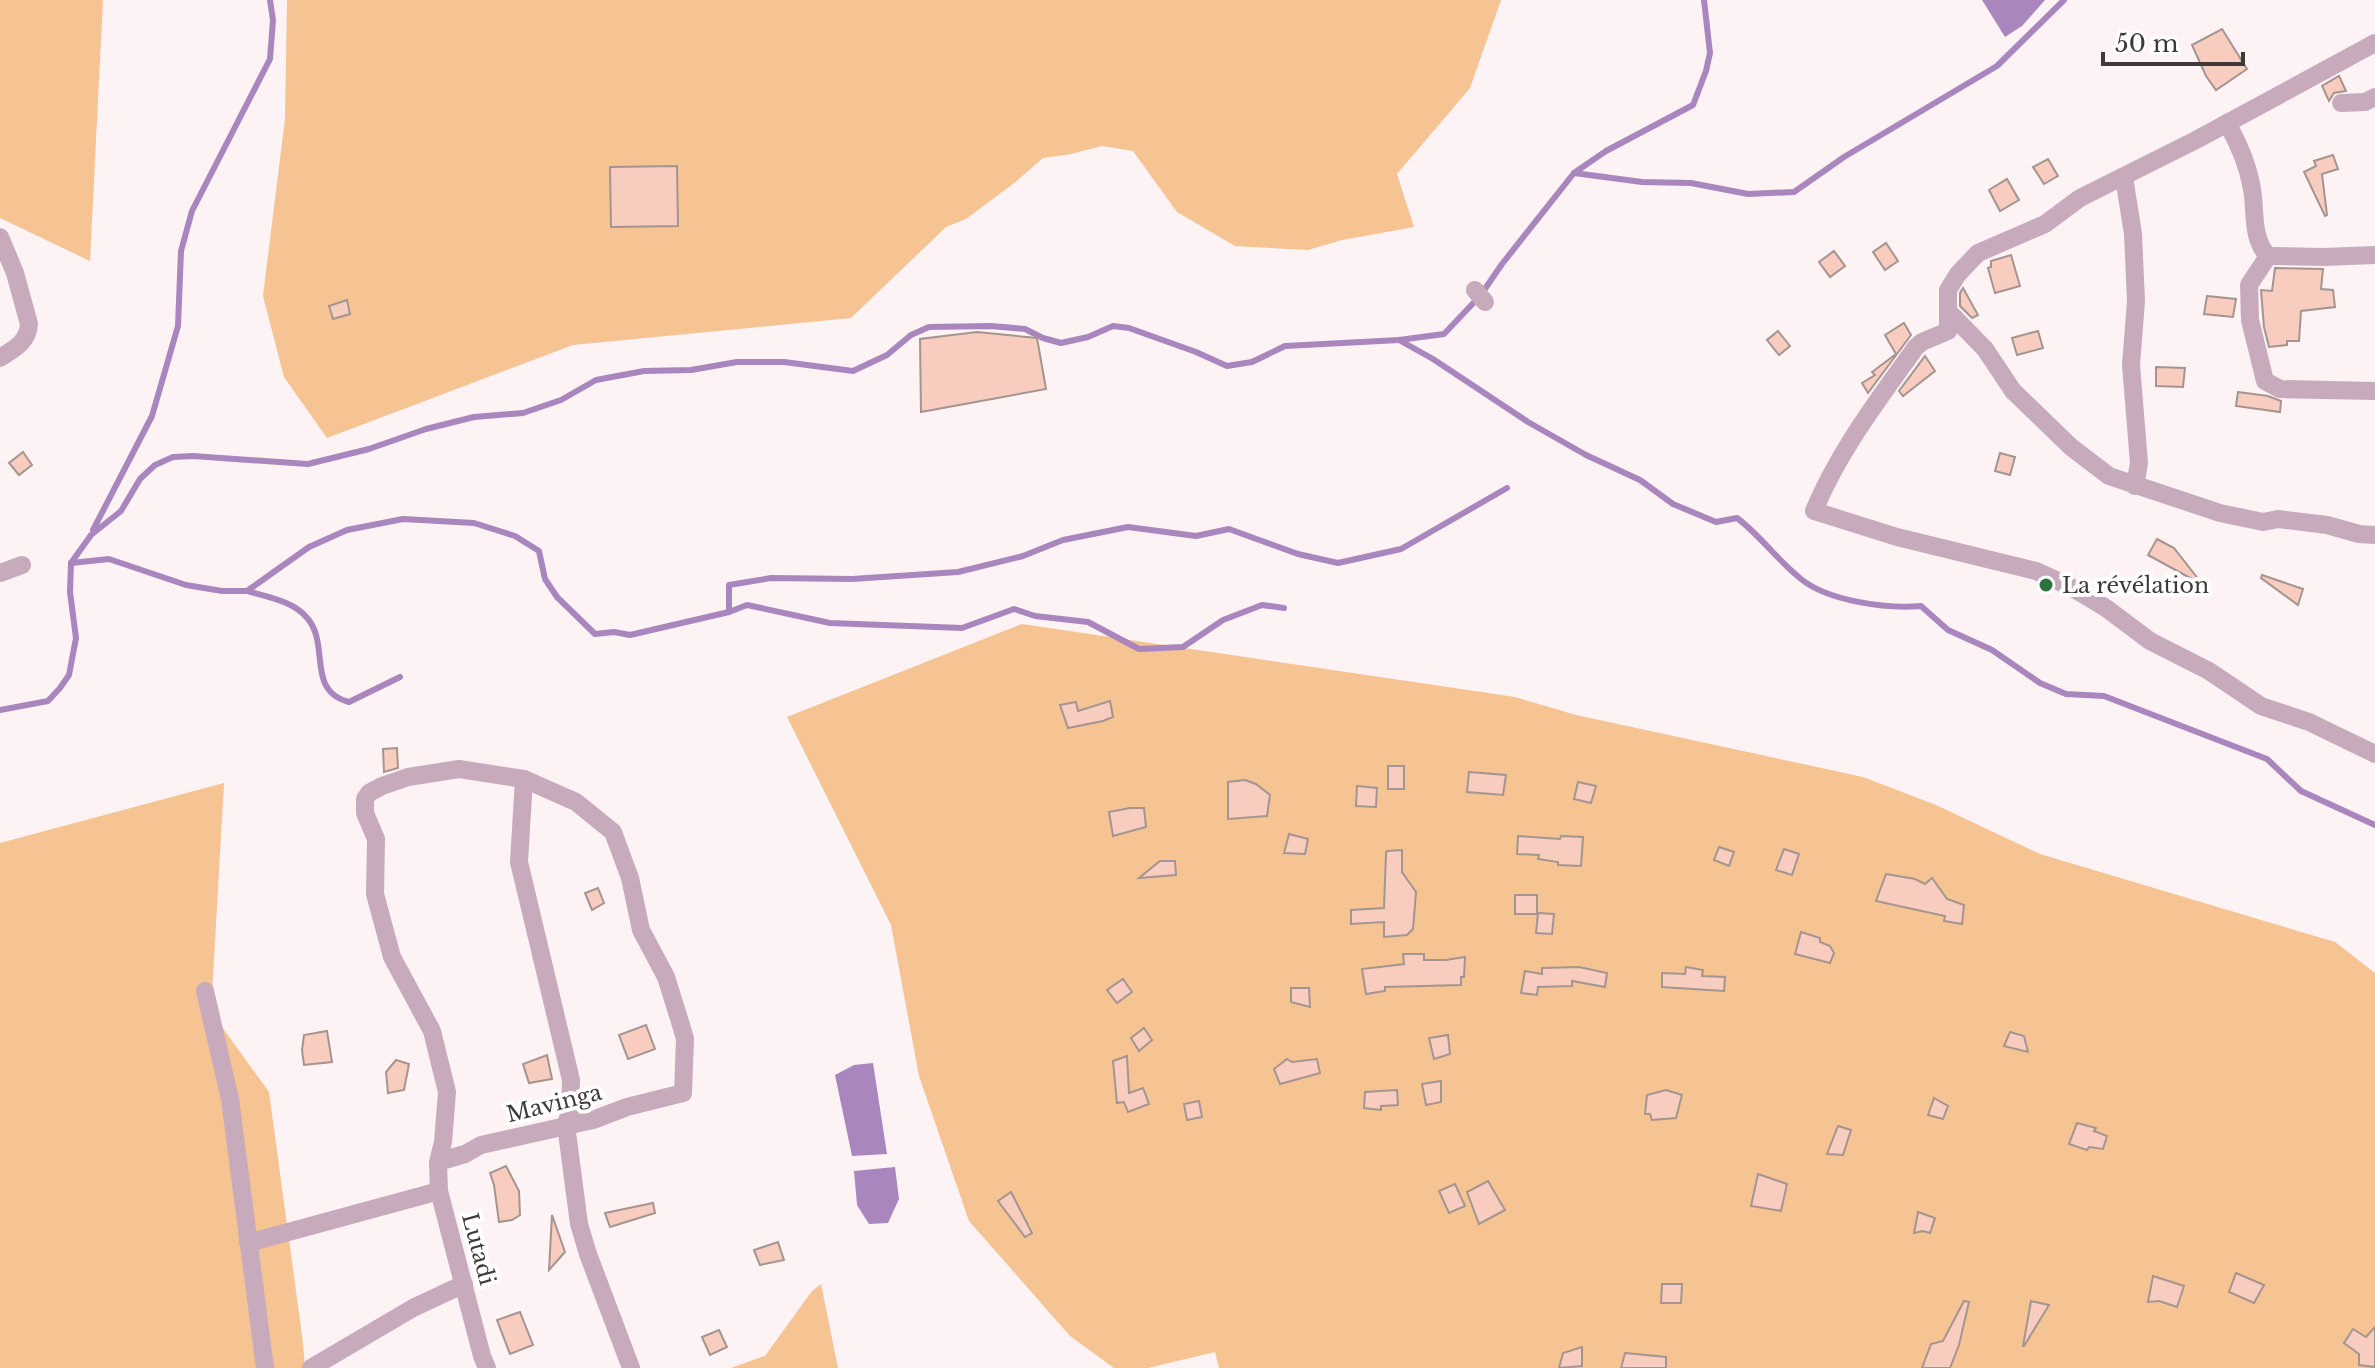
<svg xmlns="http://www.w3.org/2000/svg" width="2375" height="1368" viewBox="0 0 2375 1368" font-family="'Libre Baskerville',serif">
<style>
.green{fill:#f6c393}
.water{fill:#a986bd}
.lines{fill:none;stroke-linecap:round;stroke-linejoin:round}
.stream{stroke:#a986bd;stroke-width:6}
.building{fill:#f8ccbf;stroke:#a49590;stroke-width:2}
.minor{stroke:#c7aabb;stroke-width:18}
.poi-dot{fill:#2b713d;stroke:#fff;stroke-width:3}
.labels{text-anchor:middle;stroke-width:8;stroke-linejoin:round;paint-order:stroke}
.poi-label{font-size:22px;fill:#40393a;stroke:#fff;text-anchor:start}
.street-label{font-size:22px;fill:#40393a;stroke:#fff}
</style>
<rect width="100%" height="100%" fill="#fdf2f4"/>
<!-- green -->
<g class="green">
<path d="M0 0H103L90 261 0 218Z"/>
<path d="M287 0H1501L1470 88 1397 174 1414 227 1342 240 1308 250 1235 246 1177 212 1133 151 1102 146 1071 154 1043 158 1013 184 966 219 946 227 851 318 573 345 327 438 284 377 263 296 285 119Z"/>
<path d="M1022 624 1515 697 1576 715 1863 777 1936 805 2040 854 2335 942 2375 973V1368H1219L1215 1352 1148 1368H1114L1070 1336 969 1221 919 1076 891 925 787 717Z"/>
<path d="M224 783 211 1012 269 1092 303 1343 305 1368H0V843Z"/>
<path d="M821 1284 838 1368H731L765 1356 812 1291Z"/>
</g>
<!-- water -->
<g class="water">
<path d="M1982 0H2045L2022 26 2005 37Z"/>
<path d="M873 1063 887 1154 852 1156 835 1075 854 1065Z"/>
<path d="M895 1167 899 1199 888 1223 869 1224 857 1205 854 1171Z"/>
</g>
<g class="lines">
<!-- stream -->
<g class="stream">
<path d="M1574 173 1642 182 1691 183 1748 194 1794 192 1844 157 1997 66 2064 0"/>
<path d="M1399 340 1433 359 1528 422 1586 455 1640 480 1673 504 1716 522 1737 518C1761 536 1777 560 1801 579 1828 601 1886 609 1921 606L1948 630 1992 650 2040 683 2066 694 2104 696 2267 759 2301 791 2375 825"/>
<path d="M93 530 152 416 178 326 181 251 192 211 270 59 273 20 270 0"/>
<path d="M71 563 109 559 186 585 222 591H247L309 547 347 530 403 519 474 523 515 536 539 551 545 579 557 597 595 634 614 632 630 635 729 612 747 605 830 623 962 628 1014 609 1035 616 1088 622 1139 649 1183 647 1223 620 1262 605 1284 608"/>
<path d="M247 591C267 597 294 601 308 619 330 646 306 691 349 702L400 677"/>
<path d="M729 612V585L771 578 852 579 958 572 1023 556 1063 540 1128 527 1196 536 1229 529 1298 554 1338 563 1401 549 1507 488"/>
<path d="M0 710 48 701 60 688 69 675 76 638 70 592 71 563 91 535 121 511 140 479 155 465 173 457 193 456 308 464 369 449 426 429 474 417 523 413 561 400 596 380 644 371 691 370 737 362H784L853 371 887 355 911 335 929 327 991 326 1025 329 1043 338 1061 343 1088 337 1113 326 1129 328 1196 352 1227 366 1252 362 1285 346 1399 340 1444 334 1480 296 1502 264 1574 173 1606 151 1693 105 1706 71 1710 53 1704 0"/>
</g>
</g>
<!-- building -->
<g class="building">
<path d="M2222 29 2247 69 2216 90 2206 76 2192 45Z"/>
<path d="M2339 76 2346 91 2334 93 2329 101 2322 86Z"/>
<path d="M2333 155 2338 169 2322 174 2327 215 2325 216 2304 172 2316 166 2314 161Z"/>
<path d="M2048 159 2058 176 2044 184 2033 167Z"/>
<path d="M677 166 678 226 611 227 610 167Z"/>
<path d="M2007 179 2019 200 2000 211 1989 190Z"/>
<path d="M1886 243 1898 261 1885 270 1873 252Z"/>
<path d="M1834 251 1845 266 1830 277 1819 262Z"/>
<path d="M2011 255 2020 286 1995 293 1988 268 1991 267V261Z"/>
<path d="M2275 268 2323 269 2321 289 2333 290 2335 307 2301 311 2299 341H2287V345L2269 347 2264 327 2261 290 2272 291Z"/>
<path d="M1963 288 1978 315 1972 318 1960 306V293Z"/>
<path d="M2207 296 2236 299 2233 317 2204 314Z"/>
<path d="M347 300 350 314 333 319 329 306Z"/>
<path d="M1904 323 1911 335 1868 393 1862 383 1875 375 1872 372 1896 354 1885 335Z"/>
<path d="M1778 331 1790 346 1779 355 1767 340Z"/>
<path d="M2038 331 2043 348 2017 355 2012 338Z"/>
<path d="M977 332 1037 338 1046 389 921 412 920 339Z"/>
<path d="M1925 356 1935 371 1903 396 1899 391Z"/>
<path d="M2156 367 2185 368 2183 387 2156 386Z"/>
<path d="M2238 392 2268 396 2281 401 2280 412 2236 406Z"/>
<path d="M23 452 32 465 19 475 9 463Z"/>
<path d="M2000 453 2015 457 2010 475 1995 471Z"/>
<path d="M2157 539 2174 548 2203 585 2148 555Z"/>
<path d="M2262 575 2303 589 2298 605 2261 578Z"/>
<path d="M1110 701 1113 717 1103 721 1068 728 1060 705 1076 702 1078 711Z"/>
<path d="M397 748 398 768 384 772 383 749Z"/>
<rect x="1388" y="766" width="16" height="23"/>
<path d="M1469 772 1506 775 1503 795 1467 792Z"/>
<path d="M1245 780 1256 784 1270 795 1267 816 1228 819V782Z"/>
<path d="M1578 782 1596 786 1591 803 1574 799Z"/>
<path d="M1357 786 1377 788 1376 807 1356 806Z"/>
<path d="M1130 808H1144L1146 827 1113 836 1109 812Z"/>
<path d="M1289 834 1308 839 1305 854 1284 853Z"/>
<path d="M1518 836 1560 839 1561 836 1583 837 1581 866 1558 865V862L1538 859 1539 855 1517 854Z"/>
<path d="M1719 847 1734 852 1729 866 1714 860Z"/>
<path d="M1784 849 1799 854 1792 875 1776 870Z"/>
<path d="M1402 850V872L1416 892 1413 929 1407 935 1384 937V922L1351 924V910L1384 908 1386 853 1387 851Z"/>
<path d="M1160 861H1175L1176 875 1139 878Z"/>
<path d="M1886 874 1915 879 1925 884 1932 878 1947 899 1964 905 1962 924 1944 921 1945 916 1876 901Z"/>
<path d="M598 888 604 903 592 910 585 893Z"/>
<rect x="1515" y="895" width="22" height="19"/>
<path d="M1538 913 1554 914 1552 934 1536 933Z"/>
<path d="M1801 932 1820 938V942L1830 946 1834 953 1830 963 1795 954Z"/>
<path d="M1403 954H1424V960H1446L1465 957 1464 977H1461V985L1385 987V991L1366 994 1362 969 1404 964Z"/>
<path d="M1579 967 1607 973 1605 987 1572 981V986L1538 987 1537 995 1521 993 1525 971 1542 974V968Z"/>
<path d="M1686 967 1703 970 1702 976 1725 977 1724 991 1662 987V973L1685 974Z"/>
<path d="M1123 979 1132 992 1117 1003 1107 990Z"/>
<path d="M1291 988H1309L1310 1007 1291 1002Z"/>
<path d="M646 1025 655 1049 628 1059 619 1035Z"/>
<path d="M1144 1028 1152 1040 1139 1051 1131 1038Z"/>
<path d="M327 1031 332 1062 304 1065 302 1050 304 1035Z"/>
<path d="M2010 1032 2024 1036 2028 1052 2004 1046Z"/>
<path d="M1448 1035 1450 1054 1434 1059 1429 1038Z"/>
<path d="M547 1055 552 1079 529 1083 523 1064Z"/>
<path d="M1127 1056 1129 1093 1143 1088 1149 1104 1128 1112 1124 1102 1117 1103 1113 1061Z"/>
<path d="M1287 1059 1292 1062 1317 1059 1320 1073 1280 1084 1274 1069Z"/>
<path d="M396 1060 409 1064 404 1090 388 1093 386 1072Z"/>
<path d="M1441 1081V1102L1426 1105 1422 1084Z"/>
<path d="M1397 1090 1398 1105 1381 1106V1110L1364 1108 1365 1092Z"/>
<path d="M1666 1090 1682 1095 1676 1118 1652 1120 1650 1114H1645L1647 1095Z"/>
<path d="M1934 1098 1948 1106 1943 1119 1928 1115Z"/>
<path d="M1199 1101 1202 1117 1187 1120 1184 1104Z"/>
<path d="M2077 1123 2096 1128 2094 1131 2107 1136 2103 1149 2089 1147 2087 1150 2069 1144Z"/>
<path d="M1838 1126 1851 1130 1843 1155 1827 1154Z"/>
<path d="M506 1166 519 1191 520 1215 512 1220 499 1222 494 1185 490 1173Z"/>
<path d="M1758 1174 1787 1184 1781 1211 1751 1206Z"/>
<path d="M1488 1181 1505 1210 1479 1224 1467 1192Z"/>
<path d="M1455 1184 1465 1206 1449 1213 1439 1191Z"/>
<path d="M1011 1192 1032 1233 1025 1237 998 1201Z"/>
<path d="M653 1203 655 1213 610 1227 605 1213Z"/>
<path d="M1918 1212 1935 1218 1930 1233 1923 1231 1914 1233Z"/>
<path d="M552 1215 565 1252 549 1270Z"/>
<path d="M778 1242 784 1260 760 1265 754 1250Z"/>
<path d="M2236 1273 2264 1285 2254 1303 2229 1292Z"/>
<path d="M2153 1276 2184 1286 2177 1307 2159 1301 2148 1302Z"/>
<path d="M1662 1284H1682L1681 1303H1661Z"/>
<path d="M1964 1301 1969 1302 1959 1345 1950 1368H1922L1931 1344 1943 1341Z"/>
<path d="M2031 1301 2049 1305 2024 1346H2023Z"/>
<path d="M520 1312 533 1345 510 1354 497 1320Z"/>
<path d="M2375 1327V1367L2359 1365V1354L2344 1343 2353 1329 2366 1337Z"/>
<path d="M719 1330 727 1347 710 1355 702 1337Z"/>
<path d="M1582 1347V1366L1559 1368 1563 1353Z"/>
<path d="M1625 1353 1666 1357V1368H1621Z"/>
</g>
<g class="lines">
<!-- minor -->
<g class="minor">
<path d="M2375 43 2196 140 2080 198 2045 224 1978 253 1958 274 1948 290V331L1922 342 1916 347C1879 399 1838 452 1814 511L1897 537 2036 571 2071 587 2106 608 2150 641 2209 671 2261 706 2309 722 2375 754"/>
<path d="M2341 103 2365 102 2375 97"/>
<path d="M2227 123C2239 144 2248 165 2252 189 2256 211 2251 238 2268 256L2249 285 2250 320 2265 381 2280 389 2375 391"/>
<path d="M2124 177 2133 234 2136 301 2131 365 2139 463 2135 486"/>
<path d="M0 237 15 273 29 324C28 342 14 349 0 358"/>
<path d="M2268 256 2323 257 2375 255"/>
<path d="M1475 290 1485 302"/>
<path d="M1949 312 1985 349 2013 391 2071 447 2109 476 2220 513 2263 522 2278 519 2327 525 2359 534 2375 535"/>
<path d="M0 573 22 565"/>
<path d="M524 779 519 862 571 1080 570 1111 566 1125 579 1224 588 1254 631 1368"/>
<path d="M205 991 230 1099 265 1368"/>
<path d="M438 1162 465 1154 481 1145 593 1120 627 1107 683 1093 685 1039 681 1025 666 977 641 930 630 878 613 832 576 802 524 779 459 769 408 777 382 786 369 793 365 799V813L376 839 375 894 392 957 432 1031 447 1092 443 1142 438 1162 439 1191 482 1356 487 1368"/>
<path d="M248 1243 439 1191"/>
<path d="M311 1368 413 1308 464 1284"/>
</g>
</g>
<!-- markers -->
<circle class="poi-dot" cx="2046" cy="585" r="8"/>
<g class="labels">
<!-- poi labels -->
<g class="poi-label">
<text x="2062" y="593">La révélation</text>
</g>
<!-- street labels -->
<g class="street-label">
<text transform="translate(554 1103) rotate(-14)" y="8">Mavinga</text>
<text transform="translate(479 1249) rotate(75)" y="8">Lutadi</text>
</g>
</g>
<!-- scale -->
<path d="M2103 52v12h140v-12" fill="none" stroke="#40393a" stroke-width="4"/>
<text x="2115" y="52" font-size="24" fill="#40393a" stroke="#ffffff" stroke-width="6" paint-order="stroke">50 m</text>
</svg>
